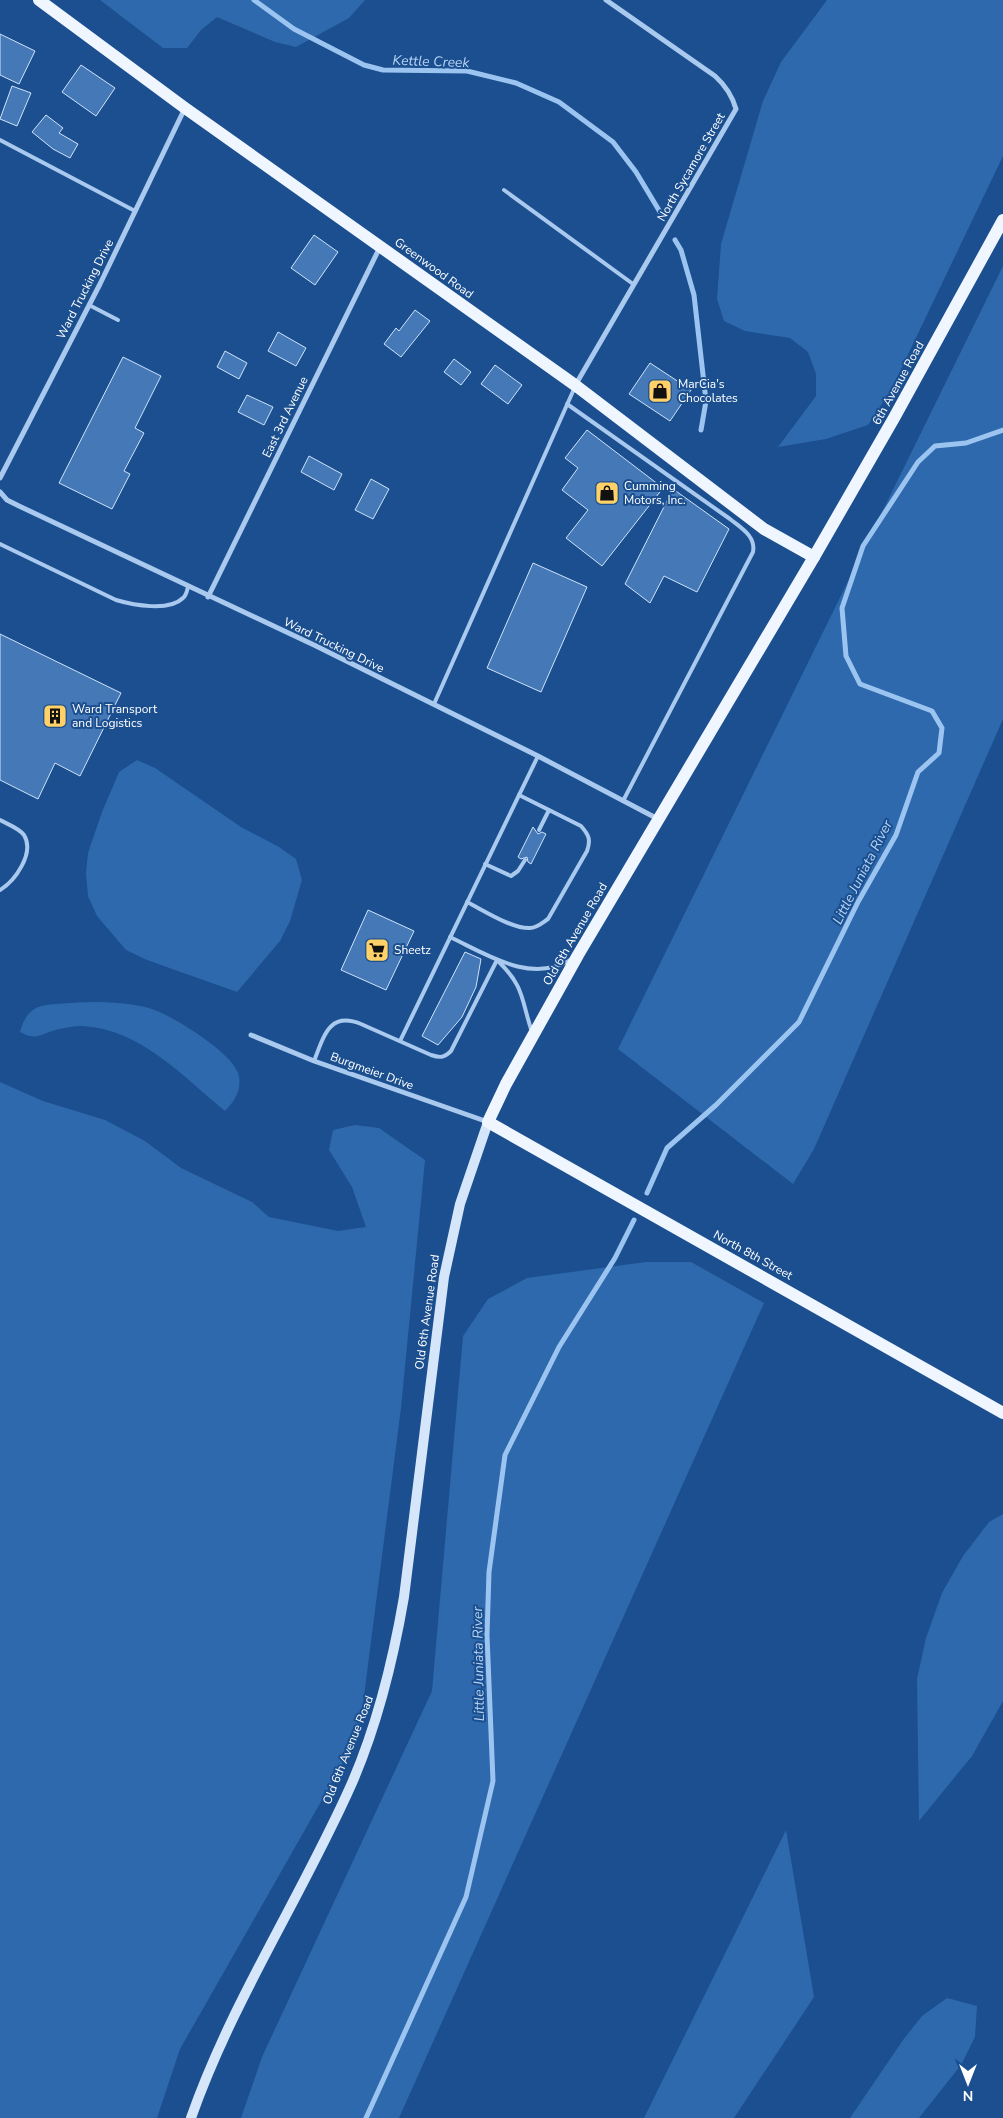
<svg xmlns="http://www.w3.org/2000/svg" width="1003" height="2118" viewBox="0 0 1003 2118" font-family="'Nunito Sans',sans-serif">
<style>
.green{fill:#2e69ad}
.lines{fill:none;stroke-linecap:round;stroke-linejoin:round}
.stream{stroke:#9cc4f0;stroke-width:5}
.building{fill:#4478b7;stroke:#cfe3fa}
.lane{stroke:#a9c9ee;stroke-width:4}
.street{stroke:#a9c9ee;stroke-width:5}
.secondary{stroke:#d6e6fa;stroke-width:10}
.primary{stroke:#f0f6ff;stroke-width:12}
.labels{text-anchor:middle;stroke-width:4;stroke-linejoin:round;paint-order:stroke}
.street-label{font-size:12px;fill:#fff;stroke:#1b4f8f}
.poi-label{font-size:12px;fill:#fff;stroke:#1b4f8f;text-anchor:start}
.water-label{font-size:14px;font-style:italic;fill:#b5d3f5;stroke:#1b4f8f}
</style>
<rect width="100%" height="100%" fill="#1b4f8f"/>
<!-- green -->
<g class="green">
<path d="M100 0H365L349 18 296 47 275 42 217 17 201 30 187 48H163Z"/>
<path d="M827 0H1003V156L891 390 868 425 826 439 778 447 816 396V374L808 352 790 338 745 331 724 321 717 299 721 244 763 101 781 62Z"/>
<path d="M1003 266V719L814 1149 793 1184 618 1049Z"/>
<path d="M137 760 155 768 241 827 279 847 296 859 302 880 290 921 280 941 237 992 147 960 126 950 97 916 88 896 86 873 88 853 102 812 119 772Z"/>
<path d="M102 1002C119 1003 136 1004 152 1009 173 1016 231 1052 238 1073 243 1088 235 1101 225 1111 182 1076 142 1030 83 1026 73 1026 62 1028 52 1031 45 1033 39 1038 30 1036 27 1036 23 1033 20 1032 28 1002 45 1005 70 1003 81 1002 91 1002 102 1002Z"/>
<path d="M0 1082 43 1101 105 1120 145 1141 181 1168 252 1202 269 1217 338 1231 366 1227 352 1187 329 1150 333 1130 355 1125 379 1128 425 1160 401 1408 359 1735 180 2049 157 2118H0Z"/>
<path d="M646 1262H691L764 1303 399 2118H241L262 2057 432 1691 463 1336 488 1299 527 1278Z"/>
<path d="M1003 1514V1701L972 1756 919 1821 917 1679 926 1638 942 1593 963 1556 989 1522Z"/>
<path d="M786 1830 814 1997 734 2118H644Z"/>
<path d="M947 1998 977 2006 975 2037 961 2065 919 2118H850L903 2040 922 2016Z"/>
</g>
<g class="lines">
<!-- stream -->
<g class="stream">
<path d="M254 0 294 29 364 65 383 70 467 71 516 83 559 102 613 142 636 172 660 212"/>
<path d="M675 240 681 250 694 295 706 401 701 430"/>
<path d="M647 1193 667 1148 716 1105 799 1022 858 902 896 835 918 772 939 753 942 728 932 711 860 684 846 656 842 608 863 546 918 462 935 446 966 443 1003 430"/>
<path d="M366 2118 466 1897 493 1781 487 1635 489 1572 505 1455 559 1347 615 1258 634 1220"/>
</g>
</g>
<!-- building -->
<g class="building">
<path d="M0 34 35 51 19 84 0 75Z"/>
<path d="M81 65 115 88 96 116 62 92Z"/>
<path d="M12 86 31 93 17 126 0 119Z"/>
<path d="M46 115 63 128 59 133 78 144 70 158 53 149 32 132Z"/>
<path d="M314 235 338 252 315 285 291 268Z"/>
<path d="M415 310 430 321 401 357 384 344 396 328 399 331Z"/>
<path d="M278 332 306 348 296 366 268 351Z"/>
<path d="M225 351 247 363 239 379 217 367Z"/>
<path d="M123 357 161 376 135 428 144 433 124 471 130 474 112 509 59 483Z"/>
<path d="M454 359 471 372 461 385 444 372Z"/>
<path d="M650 363 691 390 670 421 629 394Z"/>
<path d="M495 365 522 385 508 404 481 384Z"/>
<path d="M247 395 273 407 264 425 238 412Z"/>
<path d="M587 430 663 488 602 566 566 538 588 510 562 490 578 468 565 458Z"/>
<path d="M309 456 342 474 334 490 301 472Z"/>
<path d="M371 479 389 489 373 519 355 510Z"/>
<path d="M673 489 729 529 697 592 664 576 650 603 625 584Z"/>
<path d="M533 563 587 587 541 692 487 668Z"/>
<path d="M0 634 121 693 80 776 55 763 38 799 0 780Z"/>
<path d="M533 827 538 834 542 832 546 834 531 864 528 862 527 857 521 859 518 857Z"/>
<path d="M368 910 414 931 386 990 341 970Z"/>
<path d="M465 952 481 959 476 987 462 1017 438 1045 422 1036Z"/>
</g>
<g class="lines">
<!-- lane -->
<g class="lane">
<path d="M0 140 135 211"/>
<path d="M504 190 633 284"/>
<path d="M89 305 118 320"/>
<path d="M567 404 730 519C741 528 756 536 753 552L623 801"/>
<path d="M0 544 116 600C133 605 169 612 183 598 186 596 187 591 188 587"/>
<path d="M434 704 574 389"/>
<path d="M0 820C7 824 19 828 24 835 35 853 15 881 0 890"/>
<path d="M539 830 549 810"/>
<path d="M485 864 511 876 518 871 525 860"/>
<path d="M467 902C483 910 512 929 530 928 537 928 542 923 548 919L587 851C591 840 589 835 581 826L519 795"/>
<path d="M450 937C486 954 530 984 570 960"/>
<path d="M498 961C525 987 521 1000 532 1032"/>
<path d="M400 1041 538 756"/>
<path d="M314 1061C324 1036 329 1011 361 1024L431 1055C440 1058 444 1058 451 1051L497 960"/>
</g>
<!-- street -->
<g class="street">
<path d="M576 384 736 109C732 95 726 86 715 76L606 0"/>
<path d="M0 478 100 284 185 108"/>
<path d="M0 492 7 500 19 506 314 645 538 756 658 819"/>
<path d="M208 597 380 247"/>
<path d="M251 1035 314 1061 488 1122"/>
</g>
<!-- secondary -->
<path class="secondary" d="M191 2118C232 2001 302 1896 352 1783 378 1723 393 1661 404 1597L444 1277 460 1204 488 1122"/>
<!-- primary -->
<g class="primary">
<path d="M39 0 185 108 575 385 764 529 814 557"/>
<path d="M1003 220 894 418 814 557 578 955 506 1084 488 1122 1003 1413"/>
</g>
</g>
<!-- icons -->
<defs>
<g id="shop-square" transform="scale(1.25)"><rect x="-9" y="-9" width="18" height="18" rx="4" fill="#ffd166" stroke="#1b4f8f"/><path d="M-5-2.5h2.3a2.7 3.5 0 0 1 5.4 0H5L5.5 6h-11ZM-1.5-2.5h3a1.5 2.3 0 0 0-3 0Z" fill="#111"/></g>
<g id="building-square" transform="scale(1.25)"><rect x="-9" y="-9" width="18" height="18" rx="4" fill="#ffd166" stroke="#1b4f8f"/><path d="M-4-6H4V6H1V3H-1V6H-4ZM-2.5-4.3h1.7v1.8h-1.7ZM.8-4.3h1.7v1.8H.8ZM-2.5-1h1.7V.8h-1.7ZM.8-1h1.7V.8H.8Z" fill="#111"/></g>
<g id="supermarket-square" transform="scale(1.25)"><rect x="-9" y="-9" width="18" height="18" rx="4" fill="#ffd166" stroke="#1b4f8f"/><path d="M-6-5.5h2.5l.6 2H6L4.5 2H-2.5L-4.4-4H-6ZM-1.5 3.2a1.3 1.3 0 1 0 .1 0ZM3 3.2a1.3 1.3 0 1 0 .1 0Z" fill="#111"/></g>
</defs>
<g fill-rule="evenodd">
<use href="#shop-square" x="660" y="391"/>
<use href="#shop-square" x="607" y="493"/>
<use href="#building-square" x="55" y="716"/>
<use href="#supermarket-square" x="377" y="950"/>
</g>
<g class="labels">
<!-- street labels -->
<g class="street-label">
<text transform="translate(691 167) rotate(-60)" y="4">North Sycamore Street</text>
<text transform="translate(434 268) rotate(36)" y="4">Greenwood Road</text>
<text transform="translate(85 289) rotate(-63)" y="4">Ward Trucking Drive</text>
<text transform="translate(898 383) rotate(-61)" y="4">6th Avenue Road</text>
<text transform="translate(285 417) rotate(-64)" y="4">East 3rd Avenue</text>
<text transform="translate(334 645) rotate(26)" y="4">Ward Trucking Drive</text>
<text transform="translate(575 934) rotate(-60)" y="4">Old 6th Avenue Road</text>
<text transform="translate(372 1071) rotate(20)" y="4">Burgmeier Drive</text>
<text transform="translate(753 1255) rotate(29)" y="4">North 8th Street</text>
<text transform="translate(427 1312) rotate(-82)" y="4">Old 6th Avenue Road</text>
<text transform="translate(348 1750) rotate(-68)" y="4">Old 6th Avenue Road</text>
</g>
<!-- poi labels -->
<g class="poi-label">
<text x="678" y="388">MarCia's<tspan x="678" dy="14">Chocolates</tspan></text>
<text x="624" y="490">Cumming<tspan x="624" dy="14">Motors, Inc.</tspan></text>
<text x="72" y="713">Ward Transport<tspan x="72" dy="14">and Logistics</tspan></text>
<text x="394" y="954">Sheetz</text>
</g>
<!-- water labels -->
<g class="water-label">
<text transform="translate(431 61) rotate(2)" y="5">Kettle Creek</text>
<text transform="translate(862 872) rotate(-63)" y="5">Little Juniata River</text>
<text transform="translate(478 1664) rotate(-91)" y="5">Little Juniata River</text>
</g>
</g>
<!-- north arrow -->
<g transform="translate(968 2083) rotate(180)" stroke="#1b4f8f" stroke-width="4" paint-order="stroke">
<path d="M0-4L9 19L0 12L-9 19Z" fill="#ffffff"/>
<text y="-8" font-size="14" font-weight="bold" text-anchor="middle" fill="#ffffff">N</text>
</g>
</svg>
